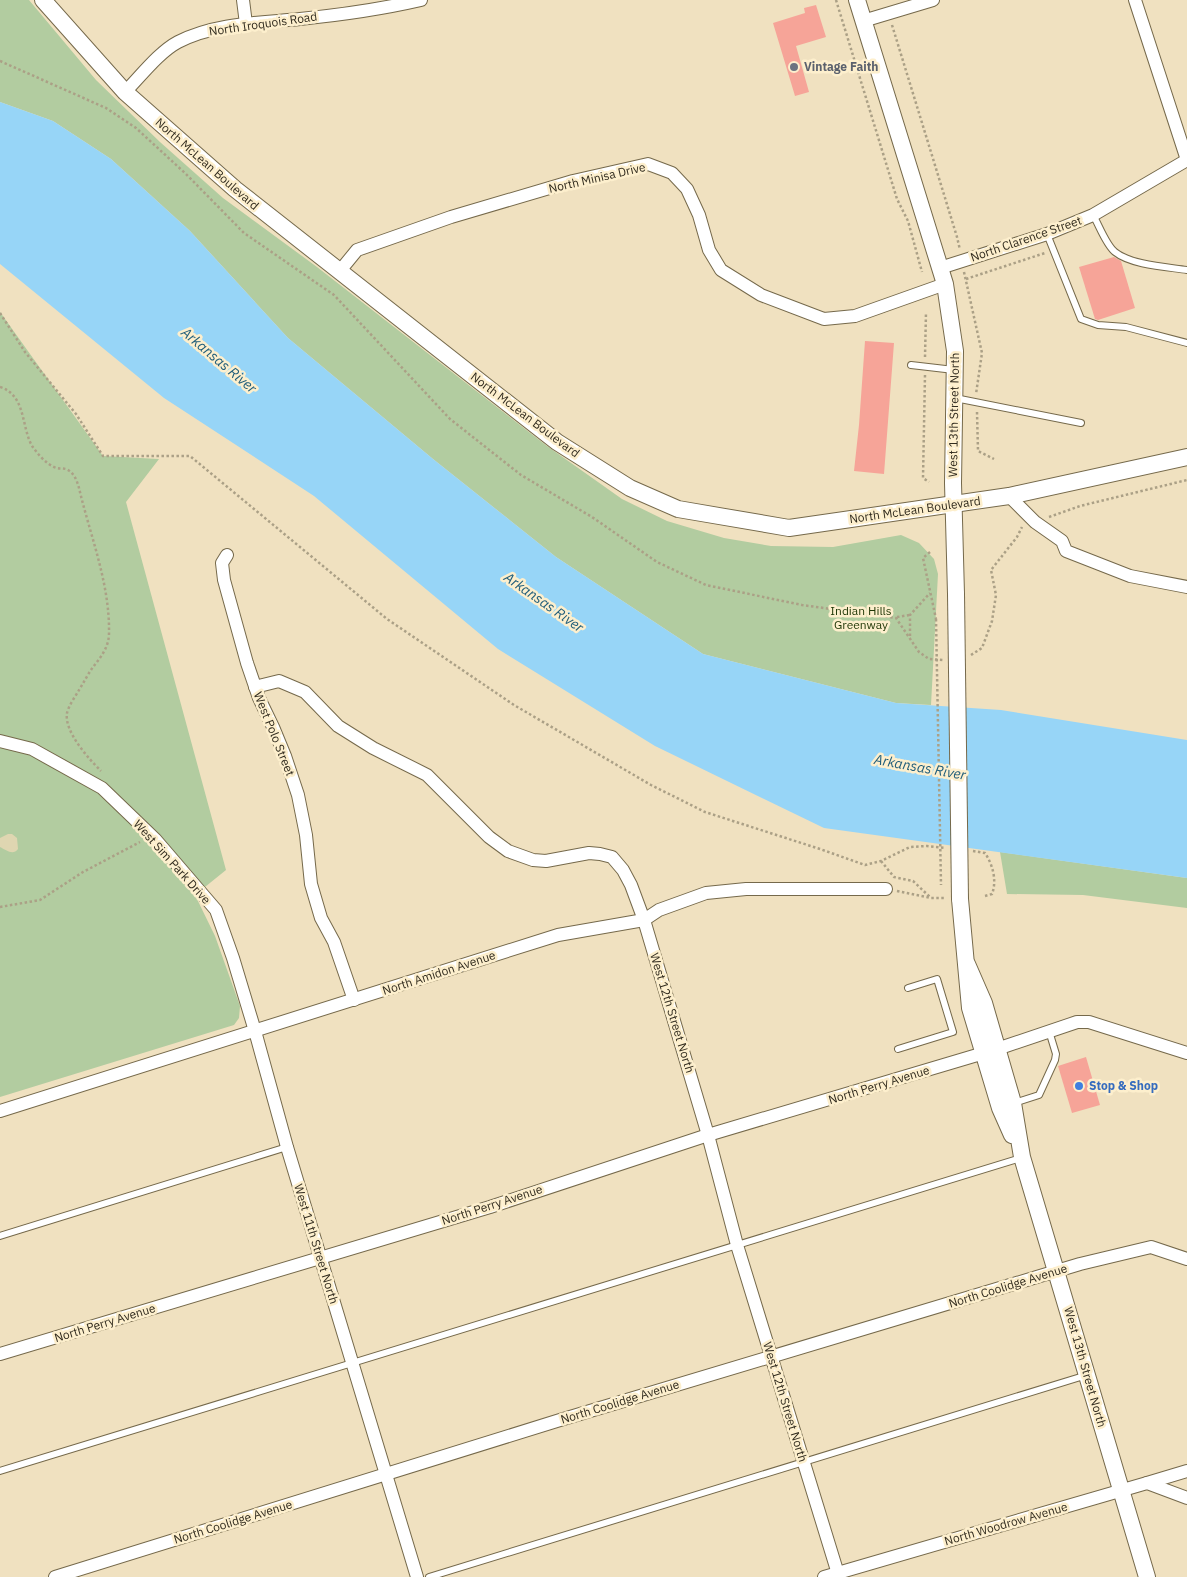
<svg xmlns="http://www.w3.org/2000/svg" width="1187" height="1577" viewBox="0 0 1187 1577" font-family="'IBM Plex Sans',sans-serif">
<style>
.green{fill:#b2cca0}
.sand{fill:#dfd6b1}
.water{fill:#97d5f7}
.building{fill:#f6a498}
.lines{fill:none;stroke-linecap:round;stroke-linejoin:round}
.lane-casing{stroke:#75694b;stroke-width:8}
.street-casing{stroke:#75694b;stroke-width:14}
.secondary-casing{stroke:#75694b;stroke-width:18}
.path{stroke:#aba086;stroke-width:2.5;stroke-dasharray:2.5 2.5;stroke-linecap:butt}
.lane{stroke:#fff;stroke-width:6}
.street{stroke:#fff;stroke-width:12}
.secondary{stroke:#fff;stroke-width:16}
.secondary-bridge-casing{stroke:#75694b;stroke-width:18;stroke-linecap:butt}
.path-bridge{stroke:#aba086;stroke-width:2.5;stroke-dasharray:2.5 2.5;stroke-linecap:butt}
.secondary-bridge{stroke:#fff;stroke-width:16}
.worship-dot{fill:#6b7280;stroke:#fdefcd;stroke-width:2}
.shop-dot{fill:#3f7fe0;stroke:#fdefcd;stroke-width:2}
.labels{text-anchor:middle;stroke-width:5;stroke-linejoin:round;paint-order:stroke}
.street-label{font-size:12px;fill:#312b1e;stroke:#fdefcd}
.worship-label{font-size:12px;font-weight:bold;fill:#5b616d;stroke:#fdefcd;text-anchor:start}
.park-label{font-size:12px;fill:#1e3605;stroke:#fdefcd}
.shop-label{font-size:12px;font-weight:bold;fill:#366cbe;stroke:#fdefcd;text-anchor:start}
.water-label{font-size:14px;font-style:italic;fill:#205d7a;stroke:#fdefcd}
</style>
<rect width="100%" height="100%" fill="#f0e1c0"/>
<!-- green -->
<g class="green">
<path d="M0 0H29L96 80 160 142 223 198 317 267 547 446 622 499 667 521 724 538 771 546 833 547 901 535 919 543 934 559 938 574 931 705 896 703 703 654 556 557 433 459 288 338 190 231 111 159 53 121 0 102Z"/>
<path d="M0 312 103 456 159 459 126 502 226 870 195 895 215 936 240 1006 239 1018 234 1025 0 1097Z"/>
<path d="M1000 852 1187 878V908L1083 895 1007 894Z"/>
</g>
<!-- sand -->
<path class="sand" d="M8 834H12L17 838 18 849C13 856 6 850 0 847V838Z"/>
<!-- water -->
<path class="water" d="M0 102 53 121 111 159 190 231 288 338 433 459 556 557 703 654 896 703 1001 710 1187 740V878L824 828 655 746 498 649 314 496 164 398 0 264Z"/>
<!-- building -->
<g class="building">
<path d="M816 5 826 37 796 46 809 92 795 96 773 23 805 13 804 8Z"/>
<path d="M1114 257 1121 261 1135 308 1098 320 1095 319 1079 267Z"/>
<path d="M865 341 894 343 884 474 854 471 859 425Z"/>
<path d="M1086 1057 1100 1105 1072 1113 1058 1066Z"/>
</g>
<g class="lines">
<!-- lane casing -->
<g class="lane-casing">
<g id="lane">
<path d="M1093 215C1099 225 1106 245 1115 252 1131 265 1167 267 1187 270"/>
<path d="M1047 234 1081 319 1098 325 1126 327 1187 343"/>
<path d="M911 365 954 370"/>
<path d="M955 398 1081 423"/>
<path d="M898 1049 953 1032 937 979 908 988"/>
<path d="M1014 1103 1039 1095 1055 1060 1056 1054 1049 1031"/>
<path d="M0 1236 287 1147"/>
<path d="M0 1471 1021 1158"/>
<path d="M429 1577 1087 1375"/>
</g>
</g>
<!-- street casing -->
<g class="street-casing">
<g id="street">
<path d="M243 0 246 24"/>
<path d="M1135 0 1187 160"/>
<path d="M863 21 933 0"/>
<path d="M125 92C140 77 159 52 178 42 215 23 259 23 300 19 340 15 382 9 421 0"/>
<path d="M940 268 1047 234 1093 215 1187 160"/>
<path d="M339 272 357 250 451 217 573 181 648 164 672 173 687 189 699 215 709 250 721 270 761 295 824 319 855 316 945 284"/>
<path d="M1009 496 1035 522 1062 541 1066 551 1130 576 1187 587"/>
<path d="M227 555 222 563 224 580 247 663 259 698 273 727 285 756 298 795 306 835 311 884 321 918 334 942 354 1000"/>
<path d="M255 687 279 681 305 692 338 726 373 748 427 775 489 837 508 851 533 860 546 861 589 853 600 854 612 857 623 870 631 885 644 920 708 1135 737 1245 839 1577"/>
<path d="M0 741 32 749 102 788 155 839 216 910 233 958 255 1031 287 1147 417 1577"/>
<path d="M997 1049 1077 1022H1089L1187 1053"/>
<path d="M0 1111 558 935 644 920 659 910 706 893 746 889H886"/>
<path d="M0 1354 490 1207 708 1135 984 1053"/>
<path d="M1147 1483 1187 1471"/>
<path d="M55 1577 560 1420 1080 1264 1151 1247 1187 1259"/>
<path d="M824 1577 1147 1483 1187 1498"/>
</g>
</g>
<!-- secondary casing -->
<g class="secondary-casing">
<g id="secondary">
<path d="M43 0 125 92 235 189 557 442 630 488 678 509 789 528 1009 496 1187 457"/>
<path d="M857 0 945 284 955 351 953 483 956 594"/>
<path d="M960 899 970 1008 1000 1108 1012 1135"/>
<path d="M967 964 984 1003 1013 1103 1022 1157 1147 1577"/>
</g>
</g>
<!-- path -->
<g class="path">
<path d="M836 0 897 199 908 221 922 272"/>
<path d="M892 25 957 237 960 250"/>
<path d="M0 61 106 108 136 128 186 174 244 233 334 295 450 419 521 475 592 517 657 562 706 585 802 605 896 618 919 652 929 659 944 660"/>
<path d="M964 272 982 353 976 394"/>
<path d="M966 279 1045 253"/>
<path d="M0 313 25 352 76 414 103 456H190L387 619 514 705 651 785 705 812 820 849 865 865 881 861 910 847 927 846 945 848"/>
<path d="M925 357 926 312"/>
<path d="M925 375 923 478 929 482"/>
<path d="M0 387C26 395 21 426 32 446 38 454 45 463 54 467 58 469 62 468 66 469 74 472 77 481 79 488 90 535 110 584 109 633 109 647 101 657 93 667 88 674 84 682 79 690 75 697 69 705 67 713 64 732 89 759 101 771"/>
<path d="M977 412 978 451 994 459"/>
<path d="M1049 517 1080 506 1187 480"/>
<path d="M930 552 923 558 936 619"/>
<path d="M897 617 910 615"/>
<path d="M910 636V615L930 593"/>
<path d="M971 655 982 648 992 621 996 595 991 570 1017 537 1022 527"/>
<path d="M973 851 985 853C993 865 997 881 992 894L985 896"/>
<path d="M881 861 894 877 913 881 930 897"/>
<path d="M897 891 931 898H946"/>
<path d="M0 907 40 900 83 872 140 842"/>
</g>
<!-- lane -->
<use href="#lane" class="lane"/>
<!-- street -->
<use href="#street" class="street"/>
<!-- secondary -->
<use href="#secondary" class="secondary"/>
<!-- secondary-bridge casing -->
<g class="secondary-bridge-casing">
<path id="secondary-bridge" d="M956 594 960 899"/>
</g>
<!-- path-bridge -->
<path class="path-bridge" d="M936 619 941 885"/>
<!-- secondary-bridge -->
<use href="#secondary-bridge" class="secondary-bridge"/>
</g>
<!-- markers -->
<circle class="worship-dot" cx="794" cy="67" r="5"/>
<circle class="shop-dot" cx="1079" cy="1086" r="5"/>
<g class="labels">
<!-- street labels -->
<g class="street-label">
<text transform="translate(263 24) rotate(-8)" y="4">North Iroquois Road</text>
<text transform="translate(207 164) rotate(41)" y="4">North McLean Boulevard</text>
<text transform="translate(597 178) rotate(-13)" y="4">North Minisa Drive</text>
<text transform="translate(1026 239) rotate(-19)" y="4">North Clarence Street</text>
<text transform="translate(525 415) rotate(37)" y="4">North McLean Boulevard</text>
<text transform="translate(954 415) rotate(-89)" y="4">West 13th Street North</text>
<text transform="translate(915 510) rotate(-8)" y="4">North McLean Boulevard</text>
<text transform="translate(274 734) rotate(68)" y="4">West Polo Street</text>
<text transform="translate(172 862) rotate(48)" y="4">West Sim Park Drive</text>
<text transform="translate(439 973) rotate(-18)" y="4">North Amidon Avenue</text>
<text transform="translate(672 1013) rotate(73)" y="4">West 12th Street North</text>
<text transform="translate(879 1085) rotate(-17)" y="4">North Perry Avenue</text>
<text transform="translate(492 1205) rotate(-18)" y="4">North Perry Avenue</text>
<text transform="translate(316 1244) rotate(73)" y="4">West 11th Street North</text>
<text transform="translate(1008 1286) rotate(-17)" y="4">North Coolidge Avenue</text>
<text transform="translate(105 1323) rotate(-17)" y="4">North Perry Avenue</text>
<text transform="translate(1085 1367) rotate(74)" y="4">West 13th Street North</text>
<text transform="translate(620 1402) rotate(-17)" y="4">North Coolidge Avenue</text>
<text transform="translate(785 1402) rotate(73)" y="4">West 12th Street North</text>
<text transform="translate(233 1522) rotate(-17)" y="4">North Coolidge Avenue</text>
<text transform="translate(1006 1524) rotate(-16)" y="4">North Woodrow Avenue</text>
</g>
<!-- worship labels -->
<g class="worship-label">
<text x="804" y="71">Vintage Faith</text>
</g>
<!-- park labels -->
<g class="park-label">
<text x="861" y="615">Indian Hills<tspan x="861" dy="14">Greenway</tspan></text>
</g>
<!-- shop labels -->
<g class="shop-label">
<text x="1089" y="1090">Stop &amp; Shop</text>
</g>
<!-- water labels -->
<g class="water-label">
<text transform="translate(219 360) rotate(40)" y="5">Arkansas River</text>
<text transform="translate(544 602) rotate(35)" y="5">Arkansas River</text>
<text transform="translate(920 767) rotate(10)" y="5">Arkansas River</text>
</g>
</g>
</svg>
